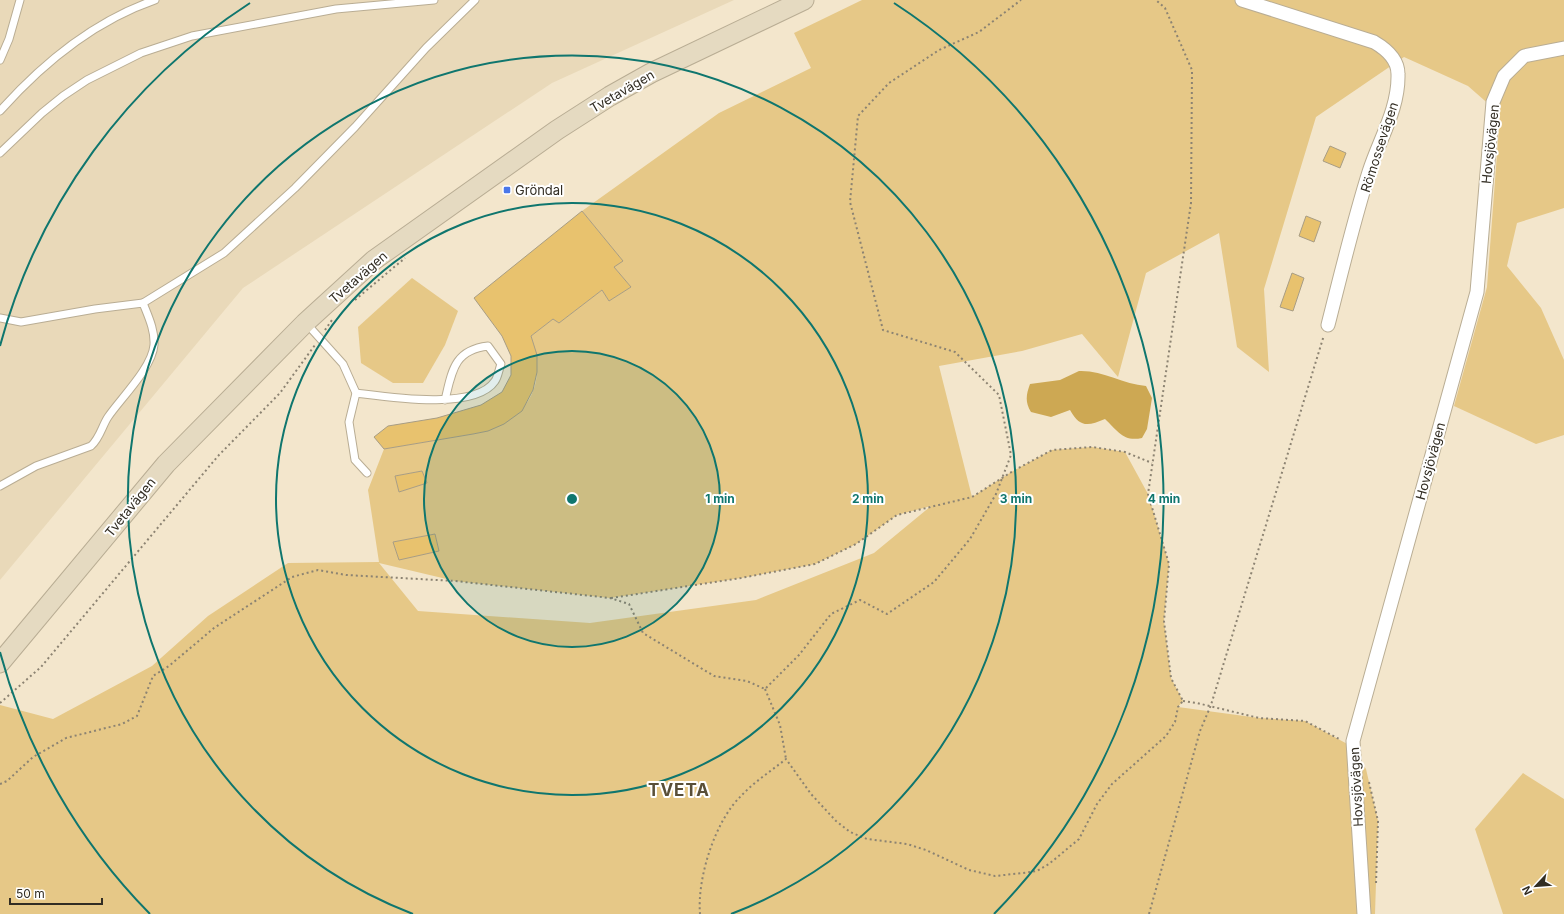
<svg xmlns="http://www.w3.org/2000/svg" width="1564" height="914" viewBox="0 0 1564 914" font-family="Inter,sans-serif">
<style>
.built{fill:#e9d9b9}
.green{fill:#e6c887;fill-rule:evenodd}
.water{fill:#cda853}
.building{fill:#e8c26e;stroke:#a89d84}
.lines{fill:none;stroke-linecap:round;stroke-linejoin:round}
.service-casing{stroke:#b9ad94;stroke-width:9}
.minor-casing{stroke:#b9ad94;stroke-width:15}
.secondary-casing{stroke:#b9ad94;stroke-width:21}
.path{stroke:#8c8372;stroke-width:2;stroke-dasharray:2 3;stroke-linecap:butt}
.service{stroke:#fff;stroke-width:7}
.minor{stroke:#fff;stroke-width:13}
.secondary{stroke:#e5dac1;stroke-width:19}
.ring{fill:none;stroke:#0f766e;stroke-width:2}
.poi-dot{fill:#4a77e9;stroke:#fff;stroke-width:1.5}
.labels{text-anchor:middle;stroke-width:4;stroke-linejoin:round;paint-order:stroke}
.street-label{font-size:13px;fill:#322d23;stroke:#fff}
.poi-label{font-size:13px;fill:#322d23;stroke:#fff;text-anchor:start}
.district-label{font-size:17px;font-weight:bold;letter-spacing:1px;fill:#594f38;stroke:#fff}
.centre{fill:#0f766e;stroke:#fff;stroke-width:2}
.ring-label{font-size:12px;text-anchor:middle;font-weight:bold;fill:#0f766e;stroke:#fff;stroke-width:4;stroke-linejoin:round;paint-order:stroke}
</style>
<rect width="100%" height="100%" fill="#f3e6cc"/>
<!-- built -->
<path class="built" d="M0 0H734L552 83 243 288 0 580Z"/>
<!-- green -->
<g class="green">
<path d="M862 0H1564V208L1517 223 1507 266 1541 308 1564 360V435L1536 444 1454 406 1487 287 1500 114 1468 86 1404 57 1316 117 1264 289 1269 372 1237 347 1219 233 1146 273 1118 377 1082 334 1022 351 939 366 972 497 1013 471 1052 450 1092 447 1125 452 1148 494 1169 564 1164 621 1171 678 1183 701 1178 707 1259 718 1305 721 1351 746 1366 769 1378 821 1375 914H0V705L53 719 152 666 208 616 288 563 379 562 368 490 384 449 473 434C526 422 549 388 531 336L553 319 559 323 602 290 609 301 631 287 614 267 622 260 582 211 719 113 811 68 794 33ZM422 471 427 483 399 492 395 476ZM931 506 874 553 756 600 590 623 418 611 379 563 455 581 610 598 741 578 815 564 856 544 897 515ZM435 534 439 551 399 559 393 542Z"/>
<path d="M412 278 458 311 445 345 423 383H393L361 363 358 327Z"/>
<path d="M1523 773 1564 799V914H1503L1475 829Z"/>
</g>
<!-- water -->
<path class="water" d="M1079 371C1102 370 1123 384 1146 386L1152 398 1147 429 1142 438C1123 442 1118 431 1105 419 1088 426 1080 428 1070 410L1051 417 1031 412C1025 402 1026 395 1030 384L1060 380Z"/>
<!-- building -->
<g class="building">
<path d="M1330 146 1346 153 1340 168 1323 161Z"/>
<path d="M582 211 623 261 614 267 631 287 609 301 602 290 559 323 553 319 531 336 537 355V372L533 390 522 411 504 424 488 431 473 434 384 449 374 437 388 426 437 418 481 405 502 392 511 375V356L502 336 474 298Z"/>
<path d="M1306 216 1321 222 1314 242 1299 236Z"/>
<path d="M1292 273 1304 278 1293 311 1280 307Z"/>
<path d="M422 471 427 483 399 492 395 476Z"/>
<path d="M435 534 439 551 399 560 393 542Z"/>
</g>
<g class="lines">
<!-- service casing -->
<g class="service-casing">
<g id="service">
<path d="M0 60 9 39 20 0"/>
<path d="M0 111C42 64 94 21 155 0"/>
<path d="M0 153 42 113 63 96 87 80 141 53 192 36 336 9 434 0"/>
<path d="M143 303 224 253 295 188 355 127 426 48 475 0"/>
<path d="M0 318 21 322 95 309 143 303C148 316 155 330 154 345 152 368 121 398 108 417 102 426 100 438 91 446L36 466 0 486"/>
<path d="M306 323 343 364 356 393 349 422 355 460 367 473"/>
<path d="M356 393C388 397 475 411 495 381 498 377 499 369 501 364L488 346C454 350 452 371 445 400"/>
</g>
</g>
<!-- minor casing -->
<g class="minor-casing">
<g id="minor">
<path d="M1242 0 1374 42C1386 49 1398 59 1398 74 1399 109 1379 140 1369 172 1353 223 1341 274 1328 325"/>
<path d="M1364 914 1353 741 1477 292 1493 102 1504 76 1524 56 1564 48"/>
</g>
</g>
<!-- secondary casing -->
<g class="secondary-casing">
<path id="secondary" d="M0 663 166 464 305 323 374 260 557 130 610 96 651 73 804 0"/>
</g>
<!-- path -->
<g class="path">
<path d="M355 300 405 258"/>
<path d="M325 330 332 320"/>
<path d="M611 598 741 578 815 564 856 544 897 515 972 497 1013 471 1052 450 1092 447 1125 452 1152 463"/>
<path d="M765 689 780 725 786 759"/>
<path d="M1183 701 1197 703 1259 718 1305 721 1341 740"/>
<path d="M0 703 41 667 218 456 280 393 315 345"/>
<path d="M1369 782 1378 821 1376 884"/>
<path d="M0 784 7 781 33 757 66 738 122 724 137 716 153 676 169 666 214 628 292 577 318 570 346 575 455 581 610 598 629 604 643 633 714 676 747 681 765 689 799 655 831 614 860 600 887 614 934 582 970 539 996 494 1011 455 999 395 955 352 883 330 850 202 858 116 889 83 939 50 979 32 1021 0"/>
<path d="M700 914C697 878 715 821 741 796 754 782 771 771 786 759L811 794 836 821 850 832 867 839 907 844 926 850 969 870 995 876 1023 873 1037 871 1049 864 1079 839 1097 804 1112 784 1166 736 1175 722 1178 707 1183 701 1171 678 1164 621 1169 564 1148 494 1191 203 1192 70 1165 8 1156 0"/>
<path d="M1149 914 1200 731 1211 705 1324 335"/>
</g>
<!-- service -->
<use href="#service" class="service"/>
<!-- minor -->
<use href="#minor" class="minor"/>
<!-- secondary -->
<use href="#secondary" class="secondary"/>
</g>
<!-- distance rings -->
<circle cx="572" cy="499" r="148" fill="#0f766e" fill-opacity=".12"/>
<g class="ring">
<circle cx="572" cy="499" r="148"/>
<circle cx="572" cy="499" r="296"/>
<path d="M413 914A444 444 0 1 1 731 914"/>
<path d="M150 914A592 592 0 0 1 0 652M0 346A592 592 0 0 1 250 3M894 3A592 592 0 0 1 994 914"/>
</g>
<!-- markers -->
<rect class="poi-dot" x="503" y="186" width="8" height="8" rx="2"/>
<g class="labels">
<!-- street labels -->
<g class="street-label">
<text transform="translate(622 91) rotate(-30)" y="5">Tvetavägen</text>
<text transform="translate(1490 144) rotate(-84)" y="5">Hovsjövägen</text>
<text transform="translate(1379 147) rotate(-72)" y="5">Römossevägen</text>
<text transform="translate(358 277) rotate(-41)" y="5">Tvetavägen</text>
<text transform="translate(1430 461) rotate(-75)" y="5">Hovsjövägen</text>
<text transform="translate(130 507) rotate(-51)" y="5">Tvetavägen</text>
<text transform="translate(1356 787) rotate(-93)" y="5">Hovsjövägen</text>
</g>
<!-- poi labels -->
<g class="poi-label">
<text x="515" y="195">Gröndal</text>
</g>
<!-- district labels -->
<g class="district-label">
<text x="679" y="796">TVETA</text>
</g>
</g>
<circle cx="572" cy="499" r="6" class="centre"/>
<g class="ring-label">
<text x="720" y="503">1 min</text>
<text x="868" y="503">2 min</text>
<text x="1016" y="503">3 min</text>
<text x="1164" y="503">4 min</text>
</g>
<!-- north arrow -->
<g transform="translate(1536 886) rotate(244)" stroke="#ffffff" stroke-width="3" paint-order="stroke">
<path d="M0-3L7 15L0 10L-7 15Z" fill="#322d23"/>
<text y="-6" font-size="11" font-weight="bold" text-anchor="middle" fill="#322d23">N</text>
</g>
<!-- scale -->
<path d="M10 898v6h92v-6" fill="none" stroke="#322d23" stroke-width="2"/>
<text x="16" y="898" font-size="12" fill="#322d23" stroke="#ffffff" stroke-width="3" paint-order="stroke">50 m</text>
</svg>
